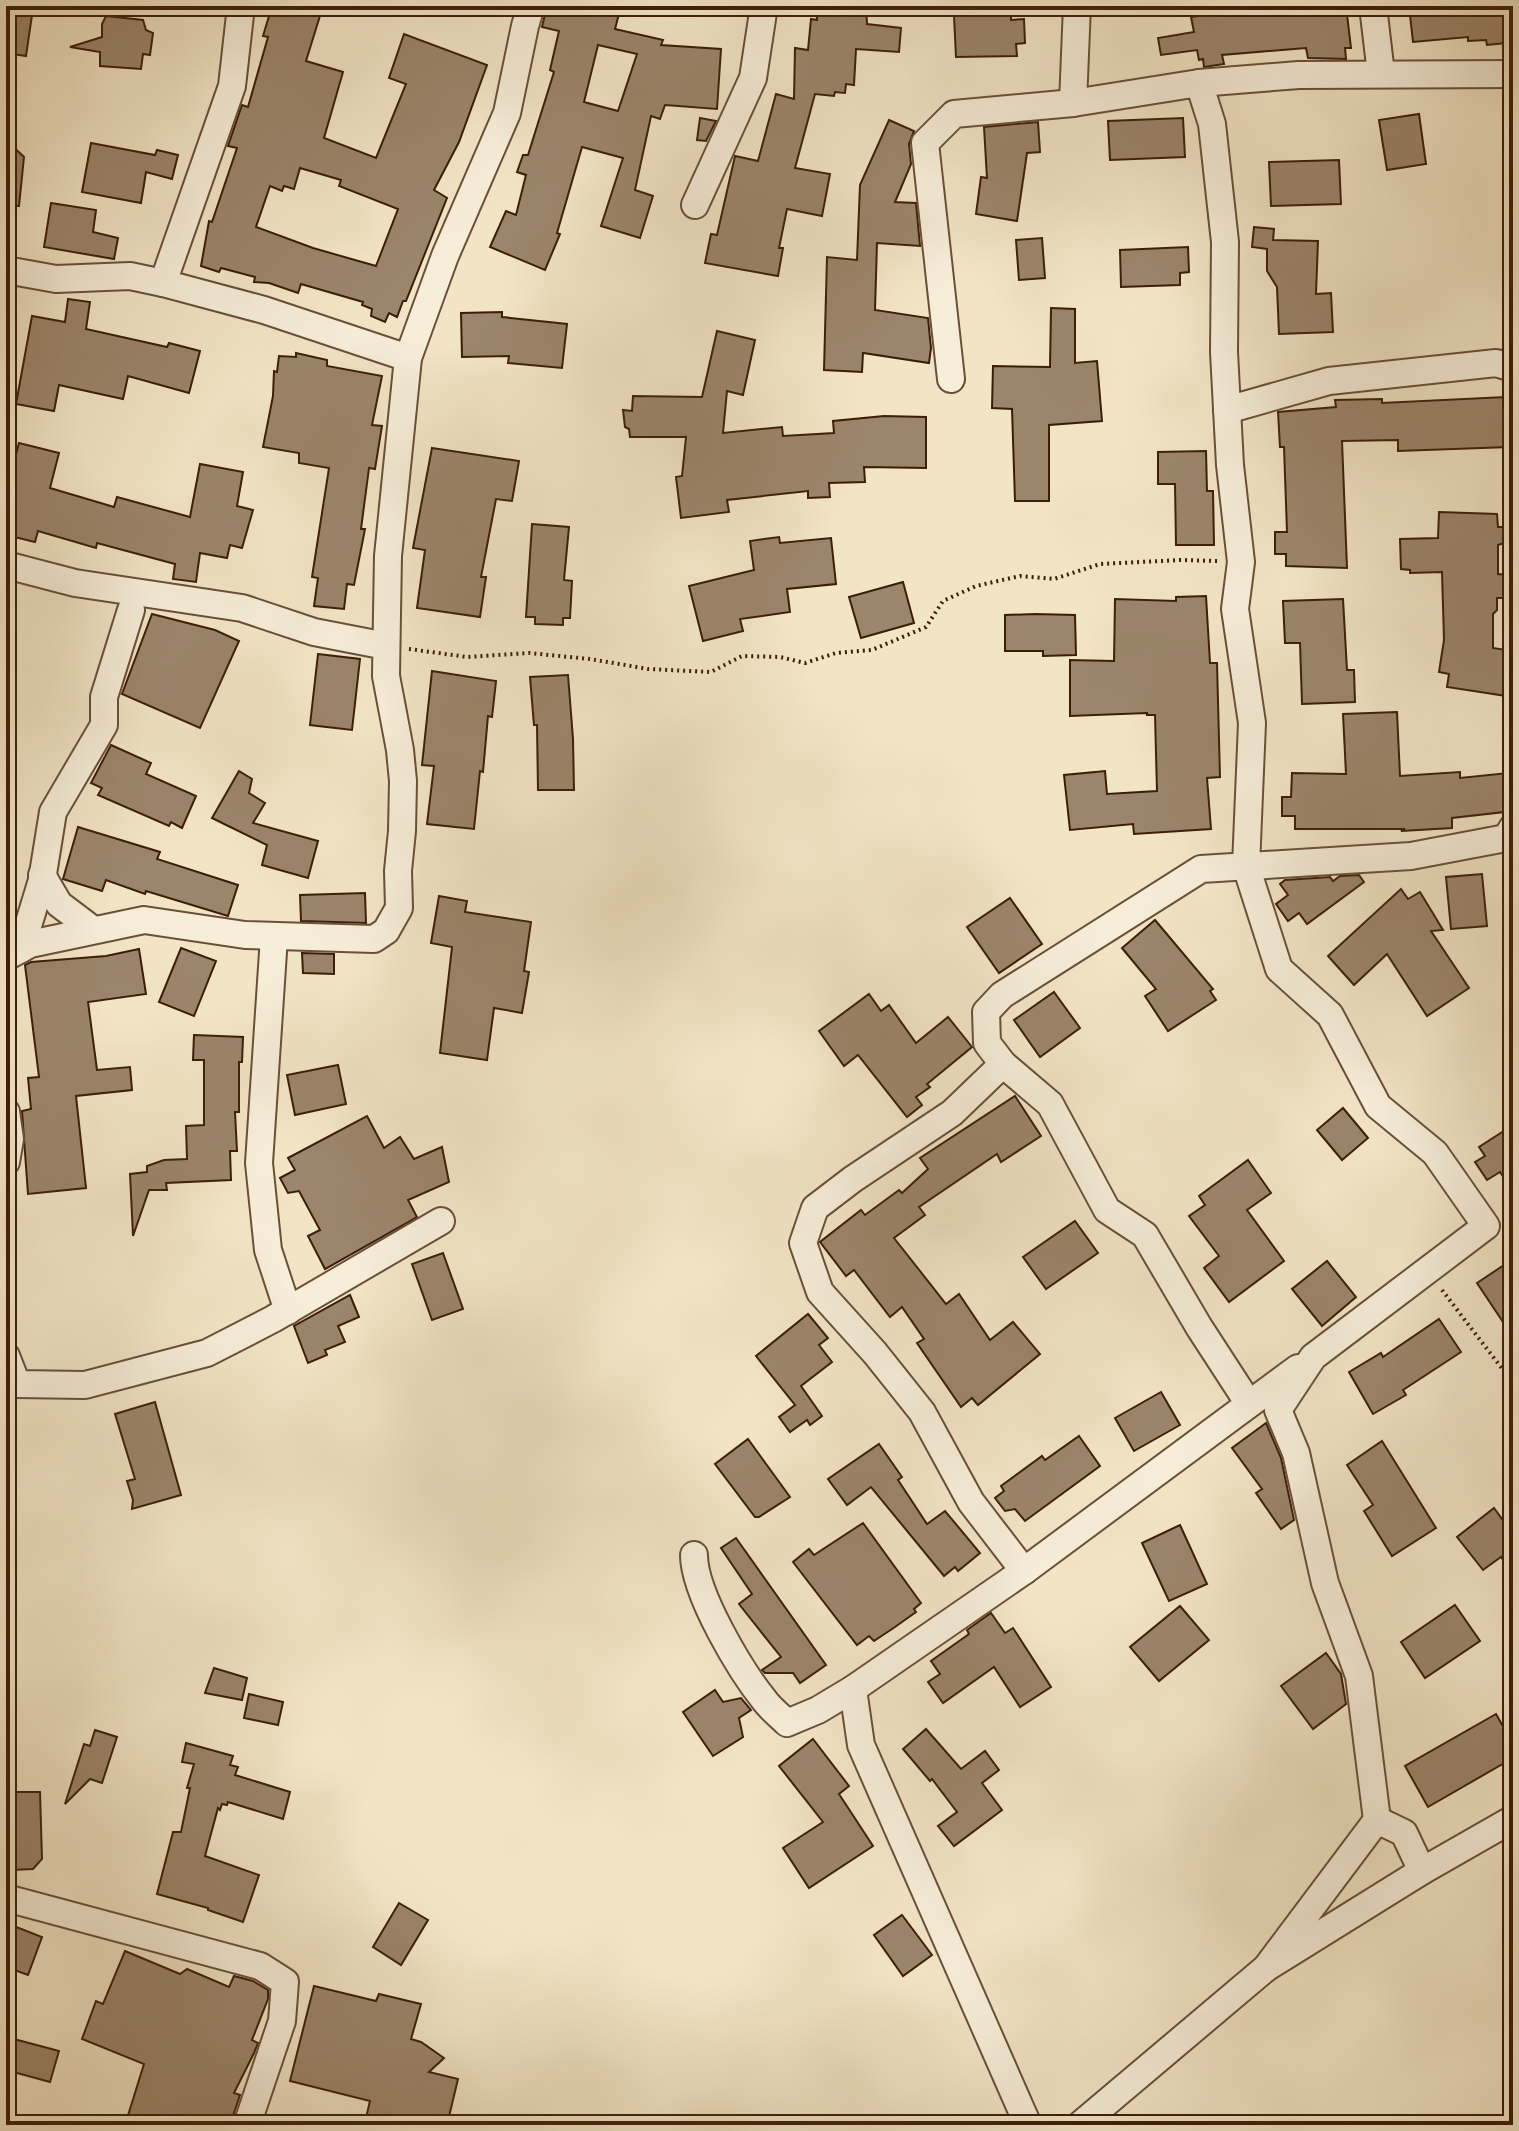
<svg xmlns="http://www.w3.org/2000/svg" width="1519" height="2131" viewBox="0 0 1519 2131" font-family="Cardo,serif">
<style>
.building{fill:#9b856b;stroke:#3c1e08;stroke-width:2;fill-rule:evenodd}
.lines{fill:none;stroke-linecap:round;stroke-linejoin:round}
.minor-casing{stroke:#6a5038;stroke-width:30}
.path{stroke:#3c1e08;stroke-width:4;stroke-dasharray:2 4;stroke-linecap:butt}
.minor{stroke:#f7eeda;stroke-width:26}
</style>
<rect width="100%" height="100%" fill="#f2e5c6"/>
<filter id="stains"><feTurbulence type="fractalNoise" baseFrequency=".0025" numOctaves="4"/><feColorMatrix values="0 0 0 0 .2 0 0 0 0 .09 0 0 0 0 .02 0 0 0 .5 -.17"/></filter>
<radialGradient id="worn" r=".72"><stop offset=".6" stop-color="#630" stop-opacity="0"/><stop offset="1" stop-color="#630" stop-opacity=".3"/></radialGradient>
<!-- building -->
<g class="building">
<path d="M272 6H323L306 61 343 72 324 138 376 158 406 84 389 78 404 34 487 65 459 142 434 190 447 198 406 301H403L397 317 389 313 385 322 371 316 372 309 362 305 363 302 301 284 298 293 269 283 254 282 255 277 221 268 219 272 201 266 209 221 212 222 237 148 228 146 242 105 248 107 268 37 263 36ZM300 168 341 180 339 186 398 209 376 266 313 248 256 227 270 186 282 191 284 186 294 189Z"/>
<path d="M547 6H621L615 29 663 40 661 45 721 49 717 109 665 105 660 119 651 116 635 190 653 196 640 238 601 226 623 158 582 147 557 233 560 234 545 270 490 247 506 211 516 215 526 175 517 172 523 155H528L554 72 550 70 559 31 542 27ZM598 45 637 54 618 111 584 102Z"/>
<path d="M816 6H866L867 24 901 28 899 52 856 49 854 85 846 84 845 93 835 92 834 96 815 94 795 168 830 174 822 216 787 209 779 248H783L778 276 705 263 711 234 717 235 735 156 758 161 776 94 794 99 795 48 808 50 811 19 817 20Z"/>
<path d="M1267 6H1346L1351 48H1345L1346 59 1308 58 1306 48 1222 55 1224 64 1204 67 1203 59 1199 60 1197 50 1161 55 1158 38 1194 32 1191 17Z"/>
<path d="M1409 6H1513V38L1506 39V43L1487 45 1486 40 1468 41V37L1413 42Z"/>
<path d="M6 11 32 15 26 56 6 53Z"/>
<path d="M1011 14V20L1024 19 1025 43 1016 44 1017 56 956 57 954 16Z"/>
<path d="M106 16 143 20 146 30 153 33 150 55 143 54 141 69 100 66V52L70 47 102 37V24Z"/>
<path d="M1419 114 1426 164 1387 170 1379 120Z"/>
<path d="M700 118 716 121 706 141 697 140Z"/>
<path d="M1183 118 1185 157 1110 160 1108 121Z"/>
<path d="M889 120 914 131 909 144 911 164 895 202 916 203 920 246 877 243 875 310 928 318 931 348 929 363 863 353 862 372 824 370 827 257 857 260 860 185Z"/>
<path d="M1038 122 1040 152 1027 153 1017 221 976 214 981 177 987 178 984 127Z"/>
<path d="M6 140 24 157 19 206H6Z"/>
<path d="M91 143 155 155 157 150 178 155 172 179 146 172 141 203 82 192Z"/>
<path d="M1339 160 1341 204 1271 206 1269 162Z"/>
<path d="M51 203 96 210 93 232 118 238 114 259 44 247Z"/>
<path d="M1254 227 1274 229 1273 240 1318 241 1316 294 1331 293 1333 332 1279 334 1277 287 1267 271V249L1252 247Z"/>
<path d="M1042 238 1045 278 1019 280 1016 240Z"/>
<path d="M1188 247 1189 272 1180 273V285L1121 287 1120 250Z"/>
<path d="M68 299 90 302 86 329 167 347 169 343 200 351 189 393 128 376 123 399 59 385 54 411 16 404 32 316 65 322Z"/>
<path d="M1051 308 1075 309V363L1097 361 1102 421 1049 425V501H1015L1012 409 992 408 993 366 1050 367Z"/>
<path d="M502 312V317L567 324 562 368 508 363 509 356 462 357 461 313Z"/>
<path d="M717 331 755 340 743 395 727 391 723 433 782 427 783 436 834 433 833 421 884 416 926 417V468L864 467 865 482 829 483 830 497 808 498V491L727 500 729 512 681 518 676 477 682 476 686 437H630L629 429 625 427 623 410 632 411 633 396 702 397Z"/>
<path d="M296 353 327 360V366L382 376 372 425 382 426 375 469 369 468 361 529H365L354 585 347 584 344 609 314 606 318 578 312 577 329 468 299 463V453L263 447 273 396 274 371 277 372 279 356 296 357Z"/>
<path d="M1505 397 1509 447 1398 451V440L1342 441 1347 568 1286 566V554H1275V532H1287L1284 447H1280L1278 412 1336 407 1335 400 1382 399V403Z"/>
<path d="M19 443 59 453 50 488 114 507 117 497 190 517 200 464 243 472 237 506 253 510 242 548 230 545 227 558 200 553 196 582 173 579 175 564 97 543 96 548 38 531 35 542 6 535V493Z"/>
<path d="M432 448 519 461 512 501 496 499 481 577H486L480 617 417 608 425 550 413 548Z"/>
<path d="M1206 451 1207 491H1213L1214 545H1176L1175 484H1158V452Z"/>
<path d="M1439 512 1497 514 1498 527H1504V543L1498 545V574L1513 575V598H1497V610L1493 614V648L1513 651V697L1447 687 1449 674 1439 672 1444 640 1442 572 1410 573V570L1401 569 1400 539 1438 538Z"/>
<path d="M532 524 569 527 564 580 572 581 570 618H563V625L535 624V617H526Z"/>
<path d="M779 537 780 543 831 538 836 584 787 589 790 612 740 619 743 631 703 641 689 586 754 570 750 541Z"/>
<path d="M903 582 914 623 861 638 849 597Z"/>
<path d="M1206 596 1210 663H1217L1220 777 1207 778 1211 829 1134 834 1133 824 1070 830 1064 775 1105 771 1107 794 1157 791 1155 715H1147V713L1070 716V660L1114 661 1115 599 1176 601V597Z"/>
<path d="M1343 599 1347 670H1354L1355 702 1302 704 1300 643H1285L1283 601Z"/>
<path d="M152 614 215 630 239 641 200 728 122 694Z"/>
<path d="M1035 614 1075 615 1076 655 1043 656V651H1005V615Z"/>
<path d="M318 654 360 659 352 730 310 725Z"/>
<path d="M432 671 496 681 492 717 488 716 483 772 480 771 474 829 427 824 434 766 422 765Z"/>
<path d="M568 675 573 739 574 790H538L537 725H534L530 677Z"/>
<path d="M1397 712 1400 776 1460 772V778L1508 773 1513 811 1452 818V828L1401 831 1405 829H1295V816H1282V797H1291L1292 773 1346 774 1343 714Z"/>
<path d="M111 745 151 763 146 774 196 796 182 828 171 822 169 826 98 795 102 788 91 783Z"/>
<path d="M239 771 252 779 249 793 265 803 253 823 318 841 308 878 262 865 267 845 212 818Z"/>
<path d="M78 827 160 852 157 859 238 885 228 916 146 891 145 894 106 880 102 891 63 879Z"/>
<path d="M1482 874 1487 926 1451 929 1446 877Z"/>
<path d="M1359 875 1364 882 1307 924 1299 913 1288 921 1276 904 1288 895 1280 884 1285 880 1330 877 1333 881 1340 876Z"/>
<path d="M1401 889 1408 899 1420 892 1443 930 1431 931 1469 988 1427 1016 1387 954 1354 985 1328 956Z"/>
<path d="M365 893 366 923 301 921 300 895Z"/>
<path d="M439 896 467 901 465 912 531 922 524 971 529 972 522 1013 494 1008 487 1060 440 1053 452 947 431 943Z"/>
<path d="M1010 898 1042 944 999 973 967 927Z"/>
<path d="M1155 920 1213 989 1210 991 1216 1000 1168 1031 1145 996 1156 989 1122 948Z"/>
<path d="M181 948 216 961 194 1016 159 1002Z"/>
<path d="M139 949 146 994 88 1002 97 1070 130 1067 132 1090 76 1096 86 1188 28 1194 22 1111 31 1109 28 1078 39 1077 25 965 31 962 106 956Z"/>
<path d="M302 953 334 954V974L303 973Z"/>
<path d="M1054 992 1080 1028 1040 1057 1014 1020Z"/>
<path d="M869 994 881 1011 889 1005 916 1043 948 1017 972 1047 927 1084 930 1087 916 1097 922 1105 907 1117 858 1055 844 1066 819 1031Z"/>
<path d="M194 1035 243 1037 242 1062H239V1112H235L237 1151H230L231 1180 166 1183 167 1190H149L133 1236 130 1174 147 1172V1166L164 1160 187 1159 186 1126 204 1125V1060H193Z"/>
<path d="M338 1065 346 1104 295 1115 287 1075Z"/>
<path d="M1015 1096 1041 1136 1001 1162 997 1154 919 1207 925 1215 894 1238 946 1304 959 1294 990 1340 1013 1322 1040 1354 978 1405 972 1398 961 1407 917 1343 924 1339 902 1307 890 1317 854 1270 846 1276 820 1242 861 1210 865 1215 899 1190 902 1193 928 1169 920 1158Z"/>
<path d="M1343 1108 1368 1138 1342 1160 1317 1130Z"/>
<path d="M367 1116 384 1148 400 1137 414 1159 442 1147 449 1182 408 1200 417 1217 325 1269 308 1236 320 1230 299 1191 288 1193 280 1178 295 1170 288 1158Z"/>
<path d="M1513 1125V1192L1500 1172 1487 1180 1475 1162 1485 1156 1479 1147Z"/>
<path d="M1248 1160 1271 1193 1247 1210 1284 1261 1229 1302 1204 1268 1219 1256 1189 1216 1205 1205 1199 1196Z"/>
<path d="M1075 1221 1098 1253 1046 1289 1023 1257Z"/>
<path d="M443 1253 463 1309 432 1320 412 1264Z"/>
<path d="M1513 1259V1337L1477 1283Z"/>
<path d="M1327 1261 1356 1297 1322 1326 1292 1289Z"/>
<path d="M350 1295 359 1317 338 1326 345 1342 325 1350 327 1355 308 1363 294 1326Z"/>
<path d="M808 1314 828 1338 819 1345 832 1362 801 1386 822 1416 810 1425 807 1420 790 1432 779 1417 795 1405 756 1356Z"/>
<path d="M1439 1319 1461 1352 1403 1390 1406 1395 1373 1414 1349 1372 1381 1353 1383 1357Z"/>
<path d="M1161 1392 1180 1425 1134 1451 1115 1418Z"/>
<path d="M155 1402 181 1495 132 1509 133 1500 127 1481 135 1479 115 1414Z"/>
<path d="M1266 1423 1281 1458 1294 1520 1281 1529 1256 1493 1262 1489 1232 1448Z"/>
<path d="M1079 1436 1100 1466 1025 1521 1015 1509 1005 1511 995 1498 1004 1491 1001 1486 1042 1456 1045 1460Z"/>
<path d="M748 1439 790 1497 759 1517H755L715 1464Z"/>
<path d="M1382 1441 1436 1528 1392 1556 1364 1511 1373 1505 1347 1465Z"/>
<path d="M879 1444 902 1477 898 1480 927 1524 945 1511 980 1553 958 1571 955 1567 944 1576 871 1487 847 1505 828 1479Z"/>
<path d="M1494 1508 1513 1534V1574L1501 1557 1483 1570 1457 1537Z"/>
<path d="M863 1523 921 1603 914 1609 916 1612 895 1627 874 1641 869 1636 857 1645 793 1562 809 1549 814 1555Z"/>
<path d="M1180 1525 1207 1584 1169 1601 1142 1543Z"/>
<path d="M736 1538 826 1665 800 1683 793 1673H765L762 1670 781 1657 739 1604 752 1594 721 1548Z"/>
<path d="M1455 1605 1480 1641 1425 1678 1401 1642Z"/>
<path d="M1180 1606 1209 1640 1159 1681 1130 1647Z"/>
<path d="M991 1613 1005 1633 1013 1628 1051 1687 1020 1707 994 1667 943 1703 928 1682 940 1674 931 1661 969 1634 967 1630Z"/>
<path d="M1326 1653 1341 1674 1346 1704 1313 1729 1281 1686Z"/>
<path d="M214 1668 247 1678 242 1700 205 1693Z"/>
<path d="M715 1690 723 1702 741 1698 751 1710 739 1718 743 1737 713 1756 683 1712Z"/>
<path d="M249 1694 283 1702 278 1725 244 1718Z"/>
<path d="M1496 1714 1513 1744V1758L1428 1807 1405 1766Z"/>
<path d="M926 1729 961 1769 985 1751 999 1770 982 1783 1002 1810 954 1846 938 1826 957 1812 932 1779 930 1781 903 1749Z"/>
<path d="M95 1730 117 1737 102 1783 90 1779 65 1804 84 1744 90 1746Z"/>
<path d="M813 1739 849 1786 839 1794 873 1846 809 1888 783 1848 823 1822 779 1766Z"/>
<path d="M186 1743 233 1756 230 1765 238 1767 235 1775 290 1792 283 1819 228 1802 227 1805 222 1804 220 1810 218 1808 205 1856 259 1875 243 1922 208 1910V1908L157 1894 173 1832H181L190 1788H187L194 1764 182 1762Z"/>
<path d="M10 1792H40L42 1859 33 1869 12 1870Z"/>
<path d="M399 1903 428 1920 401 1965 373 1947Z"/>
<path d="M902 1915 932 1955 903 1976 874 1935Z"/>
<path d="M6 1923 42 1937 28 1975 6 1967Z"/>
<path d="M125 1951 180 1974 187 1969 229 1987 234 1976 253 1981 268 1990V1999L252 2040 258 2043 254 2053 234 2093 240 2095 230 2125H125L144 2064 82 2039 96 2001 103 2004Z"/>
<path d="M314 1986 376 2001 379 1994 421 2004 411 2039 421 2042 444 2058 429 2072 458 2079 447 2125H424L396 2118 393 2125 366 2118 370 2101 290 2081Z"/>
<path d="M10 2038 59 2051 50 2082 6 2070V2053Z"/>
</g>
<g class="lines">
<!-- minor casing -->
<g class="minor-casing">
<g id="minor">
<path d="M1373 6 1381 74"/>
<path d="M1199 83 1299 75 1513 74"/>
<path d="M1073 103 1077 6"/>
<path d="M695 205 753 78 764 6"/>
<path d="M6 270 56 279 130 276 163 283 264 310 408 358"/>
<path d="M163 283 232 86 241 6"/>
<path d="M951 379 925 143 954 114 1073 103 1199 83 1212 124 1225 242 1224 352 1230 465 1241 562 1235 609 1252 723 1246 866 1279 969 1330 1015 1378 1106 1435 1153 1486 1226 1313 1357 1278 1410 1296 1453 1325 1583 1359 1676 1377 1820 1266 1968"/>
<path d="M1227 410 1329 381 1496 363 1513 368"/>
<path d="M6 565 75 583 242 608 314 632 386 646"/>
<path d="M42 875 59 904 92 929"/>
<path d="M274 937 259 1163 268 1250 288 1311"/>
<path d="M21 949 42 880 53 812 104 725V697L131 610"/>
<path d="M6 957 30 944 144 920 245 935 374 939 386 931 399 908 398 871 402 831 403 781 400 750 386 676 387 613 388 556 408 358 445 256 507 113 525 26 531 6"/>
<path d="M1003 1064 1050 1104 1107 1210 1145 1235 1199 1327 1249 1404"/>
<path d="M6 1112 10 1139 6 1162"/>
<path d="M6 1356 17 1384 85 1385 207 1353 273 1319 441 1221"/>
<path d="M694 1555C694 1593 740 1670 765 1701 771 1709 780 1716 787 1723L818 1710 853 1689"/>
<path d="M1024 1571 971 1502 922 1412 875 1353 820 1292 803 1243 815 1208 853 1179 952 1113 1003 1064 987 1043 986 1012 1002 995 1201 869 1411 856 1506 838 1513 827"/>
<path d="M1377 1820 1404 1833 1422 1871"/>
<path d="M6 1898 260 1966 285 1982 282 2021 247 2125"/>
<path d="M1028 2125 861 1745 853 1689 1024 1571 1298 1368"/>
<path d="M1080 2125 1266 1968 1422 1871 1513 1819"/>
</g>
</g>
<!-- path -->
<g class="path">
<path d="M409 649 467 657 529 653 590 659 648 669 711 672 742 656 780 657 805 663 836 653 872 650 926 627 943 601 976 586 1020 576 1054 579 1100 564 1181 560 1219 561"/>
<path d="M1442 1290 1513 1383"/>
</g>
<!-- minor -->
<use href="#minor" class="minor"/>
</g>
<!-- margin -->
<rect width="1519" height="2131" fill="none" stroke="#f2e5c6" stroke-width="32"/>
<rect x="8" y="8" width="1503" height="2115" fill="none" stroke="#3c1e08" stroke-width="4"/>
<rect x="16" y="16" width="1487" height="2099" fill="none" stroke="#3c1e08" stroke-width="2"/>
<rect width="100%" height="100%" filter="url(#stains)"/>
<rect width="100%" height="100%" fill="url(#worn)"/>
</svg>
